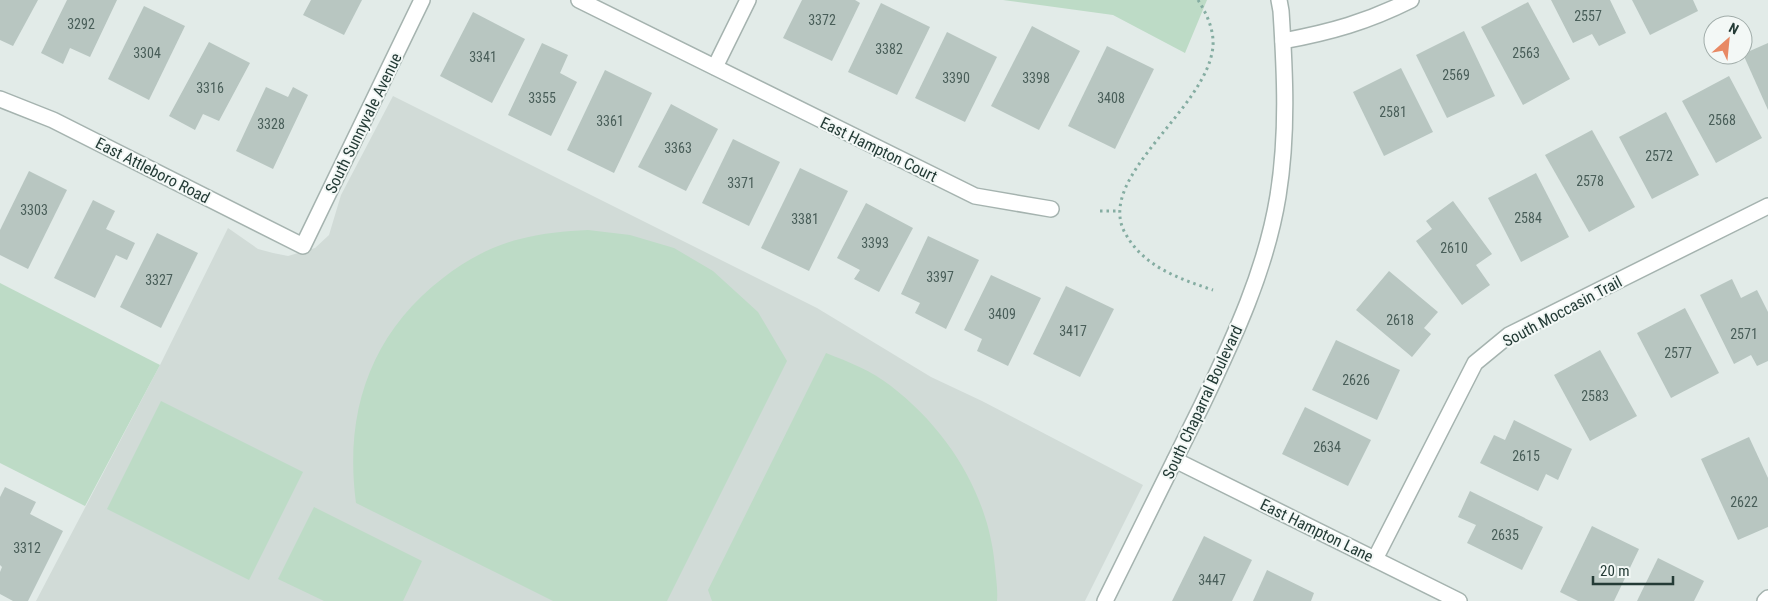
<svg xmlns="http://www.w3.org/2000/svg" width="1768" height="601" viewBox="0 0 1768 601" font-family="'Roboto Condensed',sans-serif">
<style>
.built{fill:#d1dbd7}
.green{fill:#bddbc6}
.building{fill:#b8c6c1}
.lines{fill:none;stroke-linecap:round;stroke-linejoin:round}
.minor-casing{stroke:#a5b3af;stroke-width:18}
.path{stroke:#85ada2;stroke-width:3;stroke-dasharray:2.5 4;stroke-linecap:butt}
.minor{stroke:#fff;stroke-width:15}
.labels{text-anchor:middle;stroke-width:4;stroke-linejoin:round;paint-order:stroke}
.number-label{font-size:14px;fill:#495e59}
.street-label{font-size:16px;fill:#243b36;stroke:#f3f8f6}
</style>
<rect width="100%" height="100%" fill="#e2ebe8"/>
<!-- built -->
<path class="built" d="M393 96 817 308 931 377 982 401 1143 485 1085 601H36L160 365 228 228 258 249 273 253 288 256 315 248 329 235 341 195Z"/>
<!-- green -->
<g class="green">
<path d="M1003 0H1207L1185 53 1113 15Z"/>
<path d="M588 230 630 235 674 248 713 271 758 312 787 361 667 601H553L356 503C344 413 370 334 443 278 466 260 492 246 520 239 543 233 565 231 588 230Z"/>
<path d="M0 283 160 365 85 506 0 463Z"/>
<path d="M826 353C849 362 872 371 891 386 948 430 989 495 995 567 996 578 998 590 997 601H712L708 590Z"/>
<path d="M161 401 303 472 249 580 107 509Z"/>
<path d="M314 507 422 561 403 601H324L278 579Z"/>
</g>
<!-- building -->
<g class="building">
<path d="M0 0H38L13 46 0 40Z"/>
<path d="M67 0H117L90 57 70 48 63 64 41 53Z"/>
<path d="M311 0H362L344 35 303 15Z"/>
<path d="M802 0H855L860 3 832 61 783 38Z"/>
<path d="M1551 0H1610L1626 33 1599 46 1592 34 1573 43Z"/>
<path d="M1632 0H1693L1698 11 1650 35Z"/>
<path d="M1528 2 1570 79 1523 105 1481 27Z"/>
<path d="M881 3 930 27 897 95 848 72Z"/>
<path d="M144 6 185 26 149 100 108 79Z"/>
<path d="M473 12 525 39 492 103 440 76Z"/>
<path d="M1032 26 1080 51 1039 130 991 106Z"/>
<path d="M1464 31 1495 96 1447 118 1416 55Z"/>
<path d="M947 32 997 57 965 122 915 98Z"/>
<path d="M209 42 250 63 219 121 203 114 195 130 169 116Z"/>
<path d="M542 43 568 55 560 73 577 82 551 136 508 115Z"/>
<path d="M1768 43V110L1743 54Z"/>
<path d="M1107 46 1154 69 1115 149 1068 126Z"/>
<path d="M1401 68 1433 132 1384 156 1353 92Z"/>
<path d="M605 70 652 93 614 173 567 150Z"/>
<path d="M1729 76 1762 138 1716 163 1682 101Z"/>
<path d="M266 87 288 97 293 87 308 95 273 169 236 151Z"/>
<path d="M671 104 718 129 686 191 638 167Z"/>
<path d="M1666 112 1699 175 1652 199 1619 137Z"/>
<path d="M1592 130 1635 207 1589 232 1545 155Z"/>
<path d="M733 139 780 162 749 226 702 203Z"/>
<path d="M800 168 848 191 809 271 761 248Z"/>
<path d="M29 171 67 190 28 269 0 255V230Z"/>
<path d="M1536 173 1569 237 1521 262 1488 198Z"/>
<path d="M93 200 115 211 106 229 135 243 127 260 116 255 95 298 54 278Z"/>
<path d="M1453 201 1492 254 1476 265 1490 285 1462 305 1416 241 1432 229 1426 221Z"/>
<path d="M866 203 913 228 879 292 854 279 860 270 837 258Z"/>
<path d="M157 233 198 253 161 328 120 307Z"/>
<path d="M928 236 979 260 946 329 915 313 920 303 901 294Z"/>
<path d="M1389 271 1438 312 1424 328 1431 334 1412 357 1356 310Z"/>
<path d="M991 275 1041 298 1008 366 977 351 982 339 964 330Z"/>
<path d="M1732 279 1741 298 1757 290 1768 312V361L1757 366 1751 355 1734 364 1700 295Z"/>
<path d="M1066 286 1114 309 1080 377 1033 354Z"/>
<path d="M1685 308 1719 373 1671 398 1637 333Z"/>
<path d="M1336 340 1400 370 1377 420 1312 390Z"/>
<path d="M1600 350 1637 416 1590 441 1554 375Z"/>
<path d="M1305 407 1371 440 1348 486 1282 454Z"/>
<path d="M1514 420 1572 449 1558 480 1546 474 1538 491 1480 463 1494 435 1505 440Z"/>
<path d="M1749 437 1768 478V527L1738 540 1701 459Z"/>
<path d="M5 487 36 502 30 514 63 531 28 601H13L0 594V572L2 567 0 565V497Z"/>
<path d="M1470 491 1543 527 1522 570 1467 543 1476 525 1458 517Z"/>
<path d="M1592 526 1639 549 1614 601H1578L1560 592Z"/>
<path d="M1204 536 1252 560 1232 601H1172Z"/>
<path d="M1658 558 1704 581 1694 601H1637Z"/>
<path d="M1267 570 1314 593 1311 601H1253Z"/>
</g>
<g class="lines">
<!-- minor casing -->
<g class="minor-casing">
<g id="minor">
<path d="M579 0 975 196 1051 209"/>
<path d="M1283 41C1331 32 1367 22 1411 0"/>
<path d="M715 67 748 0"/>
<path d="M0 99 53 120 303 246 422 0"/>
<path d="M1175 460 1459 601"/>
<path d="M1375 559 1475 363 1509 335 1768 206"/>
<path d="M1105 601C1137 536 1170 470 1202 405 1234 338 1266 270 1278 196 1288 134 1285 73 1281 11L1279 0"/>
<path d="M1765 601 1768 598"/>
</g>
</g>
<!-- path -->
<g class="path">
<path d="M1198 0C1207 14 1214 30 1213 46 1208 108 1097 175 1124 231 1142 266 1177 278 1213 290"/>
<path d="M1100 211H1119"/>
</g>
<!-- minor -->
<use href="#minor" class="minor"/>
</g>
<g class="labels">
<!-- number labels -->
<g class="number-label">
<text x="1588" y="21">2557</text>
<text x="822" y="25">3372</text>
<text x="81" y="29">3292</text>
<text x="889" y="54">3382</text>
<text x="147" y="58">3304</text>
<text x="1526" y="58">2563</text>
<text x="483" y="62">3341</text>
<text x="1456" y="80">2569</text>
<text x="956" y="83">3390</text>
<text x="1036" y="83">3398</text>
<text x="210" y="93">3316</text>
<text x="542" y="103">3355</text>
<text x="1111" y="103">3408</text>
<text x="1393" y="117">2581</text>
<text x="1722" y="125">2568</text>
<text x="610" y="126">3361</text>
<text x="271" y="129">3328</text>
<text x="678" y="153">3363</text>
<text x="1659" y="161">2572</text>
<text x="1590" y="186">2578</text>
<text x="741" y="188">3371</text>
<text x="34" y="215">3303</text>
<text x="1528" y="223">2584</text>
<text x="805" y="224">3381</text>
<text x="875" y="248">3393</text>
<text x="1454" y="253">2610</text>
<text x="940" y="282">3397</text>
<text x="159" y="285">3327</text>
<text x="1002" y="319">3409</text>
<text x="1400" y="325">2618</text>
<text x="1073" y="336">3417</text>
<text x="1744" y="339">2571</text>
<text x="1678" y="358">2577</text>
<text x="1356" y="385">2626</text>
<text x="1595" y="401">2583</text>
<text x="1327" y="452">2634</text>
<text x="1526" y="461">2615</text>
<text x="1744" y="507">2622</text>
<text x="1505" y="540">2635</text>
<text x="27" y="553">3312</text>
<text x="1212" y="585">3447</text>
</g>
<!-- street labels -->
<g class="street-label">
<text transform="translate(363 123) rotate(-64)" y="6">South Sunnyvale Avenue</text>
<text transform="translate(879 149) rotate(26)" y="6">East Hampton Court</text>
<text transform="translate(153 170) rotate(27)" y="6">East Attleboro Road</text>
<text transform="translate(1562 311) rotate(-28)" y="6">South Moccasin Trail</text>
<text transform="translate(1202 402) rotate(-65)" y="6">South Chaparral Boulevard</text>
<text transform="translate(1317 530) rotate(26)" y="6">East Hampton Lane</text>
</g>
</g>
<!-- north arrow -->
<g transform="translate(1728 40) rotate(27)"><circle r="24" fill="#f3f8f6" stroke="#a0aca9"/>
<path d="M0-4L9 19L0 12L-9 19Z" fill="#e88964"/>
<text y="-8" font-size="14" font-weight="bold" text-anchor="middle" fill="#243b36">N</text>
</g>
<!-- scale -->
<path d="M1593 576v8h80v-8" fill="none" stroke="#243b36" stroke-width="2.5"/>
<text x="1600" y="576" font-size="15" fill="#243b36" stroke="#f3f8f6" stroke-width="4" paint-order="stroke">20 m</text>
</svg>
